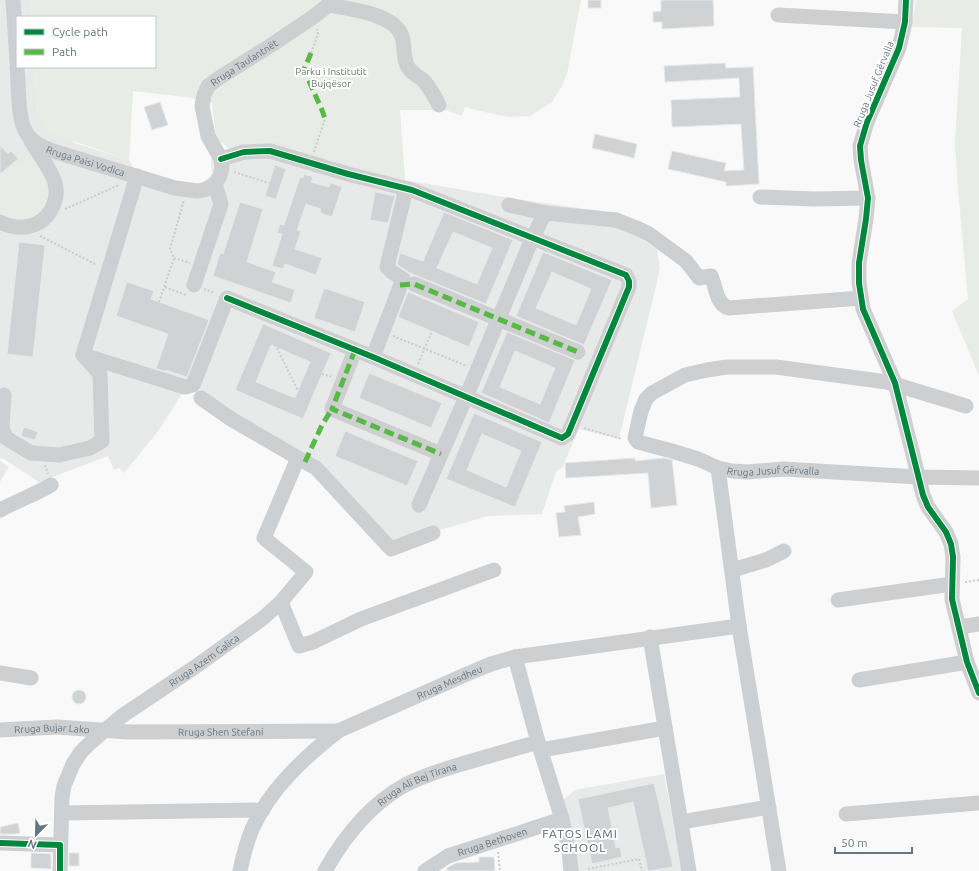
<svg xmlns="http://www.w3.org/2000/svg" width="979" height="871" viewBox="0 0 979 871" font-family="Ubuntu,sans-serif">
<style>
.built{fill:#e8e9e9}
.green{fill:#e8ebe6}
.building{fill:#d0d2d3;stroke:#e8e8e8;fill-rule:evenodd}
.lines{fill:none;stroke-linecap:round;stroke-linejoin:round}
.path{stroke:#cbcccd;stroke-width:2;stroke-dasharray:2 2;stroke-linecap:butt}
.minor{stroke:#cecfd0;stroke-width:15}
.quiet{stroke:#58b947;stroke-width:5;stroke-dasharray:10 5;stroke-linecap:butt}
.cycleway-casing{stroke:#fff;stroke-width:8}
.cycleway{stroke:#00873e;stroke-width:6}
.labels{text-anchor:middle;stroke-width:4;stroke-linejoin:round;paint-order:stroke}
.street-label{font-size:10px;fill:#657683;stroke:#fff}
.park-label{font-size:10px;fill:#687a64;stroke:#fff}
.quarter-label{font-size:12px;letter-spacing:1px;fill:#57646e;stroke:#fff}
</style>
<rect width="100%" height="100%" fill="#f9f9f9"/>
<!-- built -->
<g class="built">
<path d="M0 0H31L32 17H17V67H36L37 109 75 143 129 160 137 176 198 185 212 176 211 158 274 140 405 180 516 199 608 212 634 233 657 250 660 269 619 439 579 429 562 468 556 471 542 514 488 516 391 544 318 463 241 418 199 389H185L159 430 124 473 119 468 114 470 108 456 39 482 4 459 0 458Z"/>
<path d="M0 461 9 467 0 482Z"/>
<path d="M664 774 682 871H578L577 854 562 801 575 790Z"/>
</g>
<!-- green -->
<g class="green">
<path d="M31 0H581L567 74 562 86 552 102 530 116 509 117 489 113 465 107 462 116 445 110H400L405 180 274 140 232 151 216 138 212 103 187 97 133 91 129 160 53 134C50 133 47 131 45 129 34 117 37 83 36 67H155V17H32Z"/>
<path d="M916 0H979V376L952 311 968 299 958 189 955 144 962 28 912 27Z"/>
<path d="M30 155 43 174 50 189 51 199 38 218 26 223 9 221 0 214V182Z"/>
</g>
<!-- building -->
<g class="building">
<rect x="588" y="0" width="13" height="8"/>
<path d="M661 0H713L714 26 662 29V22H653V12L661 11Z"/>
<path d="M725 63 726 68 753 67 759 184 726 186V182L668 169 672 151 726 163 724 171 744 170 741 124 672 127 671 100 740 97 739 78 665 82 664 66Z"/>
<path d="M160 102 168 125 152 130 144 107Z"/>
<path d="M595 134 637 144 634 158 592 148Z"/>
<path d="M0 145 8 154 11 151 18 159 0 174Z"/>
<path d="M275 165 286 169 276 199 265 196Z"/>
<path d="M304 174 313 177 311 182 329 187 331 183 342 187 332 217 320 213 321 209 306 204 297 230 301 231 295 249 322 258 316 275 285 264 283 269 272 266 282 234 277 233 280 224 284 225 300 177 303 178Z"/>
<path d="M375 192 395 196 388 223 370 220Z"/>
<path d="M240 202 263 209 247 262 276 272 272 282 295 290 291 303 213 276 220 253 223 254Z"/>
<path d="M444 212 513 240 486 304 408 272 397 264 400 253 423 261ZM453 232 492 248 477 284 437 268Z"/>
<path d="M19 242 45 245 33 357 7 354Z"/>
<path d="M543 252 612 280 584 345 516 316ZM552 272 591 289 576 325 536 308Z"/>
<path d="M127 282 154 291 151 299 209 320 187 377 166 370V371L156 369 168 334 116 316Z"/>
<path d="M324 288 365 302 355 332 314 318Z"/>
<path d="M408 292 479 322 469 347 398 317Z"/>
<path d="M263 324 331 353 303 419 235 390ZM271 345 310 362 295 398 256 382Z"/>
<path d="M507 332 575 360 549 423 481 393ZM515 351 555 368 540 404 500 387Z"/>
<path d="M369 373 442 403 431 428 359 398Z"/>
<path d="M474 413 542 442 515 507 446 479ZM482 434 521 451 506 487 467 470Z"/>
<path d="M24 427 38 432 35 440 21 436Z"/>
<path d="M345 431 418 461 407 486 335 456Z"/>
<path d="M635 458V461L664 458 672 460 677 505 651 508 648 473 566 478 565 463Z"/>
<path d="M594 502 595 514 578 517 581 535 559 537 556 513 565 512 564 506Z"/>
<circle cx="79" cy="697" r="7"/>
<path d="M654 783 673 867 648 871 633 802 608 808 616 848 620 847 622 857 592 864 578 799Z"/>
<path d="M18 823 20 833 15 834H0V827Z"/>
<path d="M31 853 51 854V869L31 868Z"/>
<rect x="69" y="853" width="10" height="13"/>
<path d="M479 857H494L495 871H447V868L456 863 479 862Z"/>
</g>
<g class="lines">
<!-- path -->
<g class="path">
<path d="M311 53 318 34 317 29"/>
<path d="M314 152 325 119"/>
<path d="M234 172 269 183"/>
<path d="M65 209 119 185"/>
<path d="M40 236 97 265"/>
<path d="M174 258 190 263"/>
<path d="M165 287 186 295"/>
<path d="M204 289 215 293"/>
<path d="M159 302 174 258 170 249 184 200"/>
<path d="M393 336 467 366"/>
<path d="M277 348 298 391"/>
<path d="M418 364 432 331"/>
<path d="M322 374 333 377"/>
<path d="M584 428 622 439"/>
<path d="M45 465 48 474"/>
<path d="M965 582 979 580"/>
<path d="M498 852 500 871"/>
<path d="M588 869 639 859 642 871"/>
</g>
<!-- minor -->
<g class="minor">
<path d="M13 0 17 62"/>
<path d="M906 0 905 22 899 48 867 122 860 146 861 160 868 198 866 219 859 263V283L863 309 895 383 923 495 928 507 946 532 951 544 953 557 952 599 967 662 979 693"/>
<path d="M328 5C349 9 391 13 401 34 406 44 402 58 408 67 412 74 419 76 424 81 430 88 435 97 439 105"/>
<path d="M778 15 905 22"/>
<path id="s1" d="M17 67C19 85 17 120 27 134 34 144 45 148 56 152L175 188 198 191 207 189 215 184 220 176 222 168 221 159 208 136 202 106 204 95 208 86 219 78 273 44 313 17 335 0"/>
<path d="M760 197 814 199 868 198"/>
<path d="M509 205 545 213"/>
<path d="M0 222C9 226 20 229 30 226 48 222 60 201 55 183 51 169 38 153 31 141"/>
<path d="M414 284 578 352"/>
<path d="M194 285 221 204 215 184"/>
<path d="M355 350 332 409 441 454"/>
<path d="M83 355 185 387 193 385 227 298 373 357 562 438 568 434 629 287V281L626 275 412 190 348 174 270 151 244 152 221 159"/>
<path d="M83 355 137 176"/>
<path d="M373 357 403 279 392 272 387 267 406 189"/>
<path d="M4 395 2 428 6 438 31 453 59 455 90 448 102 441 100 374 84 356"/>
<path d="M201 398 231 419 298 458 316 468 391 549 433 533"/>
<path id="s2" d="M966 406 887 382 776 367H727L707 370 685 375 652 393 646 399 641 411 635 438 638 442 672 451 698 459 718 468 732 471 747 472 784 469 918 477 979 478"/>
<path d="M718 468 739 626 779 871"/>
<path d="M419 505 466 397 532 239 545 213 616 220 639 229 649 234 686 261 699 278 711 276C716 286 716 305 729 308L861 298"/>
<path d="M0 510C17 501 34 495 51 485"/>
<path d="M732 570 766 560 784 551"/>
<path d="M838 600 952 584"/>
<path d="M281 602 299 646 313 642 361 619 494 570"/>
<path d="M959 627 979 624"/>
<path d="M650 637 689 871"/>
<path d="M515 657 538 742 562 819 569 851 571 871"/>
<path d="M0 673 31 678"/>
<path d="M859 680 967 662"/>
<path id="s3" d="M0 730 57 727 128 732 338 731"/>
<path d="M541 750 665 728"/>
<path d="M62 813 263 810"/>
<path d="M846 814 979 803"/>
<path d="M681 822 769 807"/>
<path d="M0 843 60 845"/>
<path id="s4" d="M60 871 62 798 64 786 73 764 81 752 91 742 122 716 195 667 262 619 281 602 306 572 264 538 298 458"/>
<path id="s5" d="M240 871C243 856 247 841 253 827 271 788 305 757 338 731L467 674 491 664 515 657 739 626"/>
<path id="s6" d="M325 871C344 837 371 804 405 785 424 775 445 769 465 763 489 756 514 749 538 742"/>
<path id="s7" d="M425 871 448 856 562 819"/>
</g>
<!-- quiet -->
<g class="quiet">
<path d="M311 53 304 70 322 110 325 119"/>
<path d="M400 285 414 284 578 352"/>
<path d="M355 350 332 409 441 454"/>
<path d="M305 462 322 425 332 409"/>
</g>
<!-- cycleway casing -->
<g class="cycleway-casing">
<g id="cycleway">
<path d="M906 0 905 22 899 48 867 122 860 146 861 160 868 198 866 219 859 263V283L863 309 895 383 923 495 928 507 946 532 951 544 953 557 952 599 967 662 979 693"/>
<path d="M221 159 244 152 270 151 348 174 412 190 626 275 629 281V287L568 434 562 438 373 357 227 298"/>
<path d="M0 843 60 845V871"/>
</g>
</g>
<!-- cycleway -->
<use href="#cycleway" class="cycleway"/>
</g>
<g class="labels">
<!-- street labels -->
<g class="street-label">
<text dy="4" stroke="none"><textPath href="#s1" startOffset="417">Rruga Taulantnët</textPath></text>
<text transform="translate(873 84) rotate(-68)" y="4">Rruga Jusuf Gërvalla</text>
<text dy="4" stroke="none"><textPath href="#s1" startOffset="134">Rruga Paisi Vodica</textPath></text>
<text dy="4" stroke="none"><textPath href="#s2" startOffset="518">Rruga Jusuf Gërvalla</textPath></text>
<text dy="4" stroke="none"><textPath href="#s4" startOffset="277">Rruga Azem Galica</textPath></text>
<text dy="4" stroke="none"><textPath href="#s5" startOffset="297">Rruga Mesdheu</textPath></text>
<text dy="4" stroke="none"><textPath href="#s3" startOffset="52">Rruga Bujar Lako</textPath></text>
<text dy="4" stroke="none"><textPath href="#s3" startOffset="221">Rruga Shen Stefani</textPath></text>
<text dy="4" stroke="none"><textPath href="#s6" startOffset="130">Rruga Ali Bej Tirana</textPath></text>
<text dy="4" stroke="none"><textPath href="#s7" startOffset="74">Rruga Bethoven</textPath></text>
</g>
<!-- park labels -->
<g class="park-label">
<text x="331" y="75">Parku i Institutit<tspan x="331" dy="12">Bujqësor</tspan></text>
</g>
<!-- quarter labels -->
<g class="quarter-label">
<text x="580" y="838">FATOS LAMI<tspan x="580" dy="14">SCHOOL</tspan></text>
</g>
</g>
<!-- legend -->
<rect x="16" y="16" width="140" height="52" fill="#ffffff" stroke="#c1c8cd"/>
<rect x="24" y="29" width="20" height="6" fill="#00873e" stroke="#c1c8cd"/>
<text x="52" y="36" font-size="12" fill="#657683">Cycle path</text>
<rect x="24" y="49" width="20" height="6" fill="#58b947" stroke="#c1c8cd"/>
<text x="52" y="56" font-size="12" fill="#657683">Path</text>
<!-- north arrow -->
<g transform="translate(36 835) rotate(203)" stroke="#ffffff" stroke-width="3" paint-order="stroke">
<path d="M0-3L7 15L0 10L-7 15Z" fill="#657683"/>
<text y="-6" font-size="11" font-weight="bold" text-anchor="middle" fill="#657683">N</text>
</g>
<!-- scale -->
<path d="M835 847v6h77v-6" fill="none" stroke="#657683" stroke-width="2"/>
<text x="841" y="847" font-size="12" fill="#657683" stroke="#ffffff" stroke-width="3" paint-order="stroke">50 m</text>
</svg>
